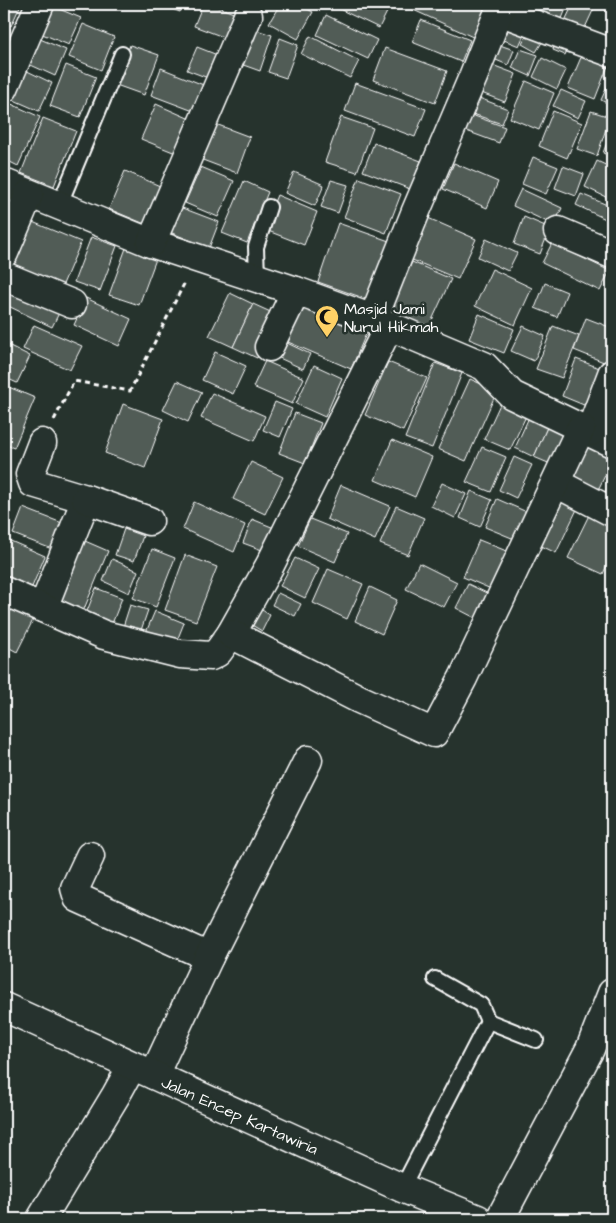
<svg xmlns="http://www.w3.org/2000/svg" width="616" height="1223" viewBox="0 0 616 1223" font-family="'Architects Daughter',sans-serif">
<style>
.building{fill:#515c57;stroke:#fff}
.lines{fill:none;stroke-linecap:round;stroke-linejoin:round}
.lane-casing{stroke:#fff;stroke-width:18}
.street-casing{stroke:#fff;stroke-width:31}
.primary-casing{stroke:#fff;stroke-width:31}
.path{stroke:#fff;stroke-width:3;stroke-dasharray:5 4;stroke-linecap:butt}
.lane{stroke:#26332d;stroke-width:14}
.street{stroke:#26332d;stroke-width:28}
.primary{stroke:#26332d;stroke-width:28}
.labels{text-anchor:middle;stroke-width:5;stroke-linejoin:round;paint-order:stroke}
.poi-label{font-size:16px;fill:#fff;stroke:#26332d;text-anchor:start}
.street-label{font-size:16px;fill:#fff;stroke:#26332d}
</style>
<rect width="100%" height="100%" fill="#26332d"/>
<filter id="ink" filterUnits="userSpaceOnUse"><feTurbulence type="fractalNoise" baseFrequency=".02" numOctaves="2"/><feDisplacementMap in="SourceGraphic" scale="10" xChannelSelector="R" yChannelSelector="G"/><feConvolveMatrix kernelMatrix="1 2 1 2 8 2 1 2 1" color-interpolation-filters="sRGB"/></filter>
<g filter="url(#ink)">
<!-- building -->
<g class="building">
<path d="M4 4H21L11 26 4 23Z"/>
<path d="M47 4 81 18 69 45 35 31Z"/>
<path d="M73 4H90L87 10Z"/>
<path d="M159 4H183L180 12Z"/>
<path d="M203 4H211L236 14 226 38 194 26Z"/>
<path d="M280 4H298L313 12 298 39 269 23Z"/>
<path d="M337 4H391L379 28 335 7Z"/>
<path d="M411 4H485L490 6 475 38 409 8Z"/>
<path d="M530 4H568L561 21 528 8Z"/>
<path d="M573 4H596L583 32 564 23Z"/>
<path d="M326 15 377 40 368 59 317 35Z"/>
<path d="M513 19 528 26 519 46 504 40Z"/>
<path d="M421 20 470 40 461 62 412 42Z"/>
<path d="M83 24 114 37 101 70 69 57Z"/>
<path d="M4 27 10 29 4 45Z"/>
<path d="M247 27 272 35 260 71 235 62Z"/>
<path d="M530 30 544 39 536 52 522 44Z"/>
<path d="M33 36 66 50 55 76 22 61Z"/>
<path d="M310 36 359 61 350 78 301 54Z"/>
<path d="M558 36 571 41 565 55 553 50Z"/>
<path d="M280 38 298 45 286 78 268 72Z"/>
<path d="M497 44 514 50 508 65 491 58Z"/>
<path d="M130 45 159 55 144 95 116 85Z"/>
<path d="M197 47 225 58 216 81 187 70Z"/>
<path d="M385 48 447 71 435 103 373 80Z"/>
<path d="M585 48 611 58 595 99 568 88Z"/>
<path d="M520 49 538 55 530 76 512 68Z"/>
<path d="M542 58 566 70 557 89 533 77Z"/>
<path d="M487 63 516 74 505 102 476 91Z"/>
<path d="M66 65 96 77 80 117 50 106Z"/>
<path d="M21 68 52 83 39 111 7 97Z"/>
<path d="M161 68 206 86 196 112 151 95Z"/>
<path d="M612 76V106L601 100Z"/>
<path d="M526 81 554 93 539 130 510 118Z"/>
<path d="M355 83 426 109 415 137 345 111Z"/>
<path d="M561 90 586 101 578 118 553 106Z"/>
<path d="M479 98 508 109 502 124 473 114Z"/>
<path d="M7 102 40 117 18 166 4 159V108Z"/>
<path d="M156 104 197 122 183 156 141 139Z"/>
<path d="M553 111 582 123 567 158 539 146Z"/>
<path d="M591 111 610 117 597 156 577 149Z"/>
<path d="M466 113 505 127 499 143 461 129Z"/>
<path d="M341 117 373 128 357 172 325 162Z"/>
<path d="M43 118 76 131 54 186 21 173Z"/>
<path d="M213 123 250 137 237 173 200 159Z"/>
<path d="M612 129V157L603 153Z"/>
<path d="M374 143 421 161 410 189 363 171Z"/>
<path d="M533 157 558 167 546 194 522 184Z"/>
<path d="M597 161 612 168V200L585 187Z"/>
<path d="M454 163 498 182 487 208 443 189Z"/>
<path d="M563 166 584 174 576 196 555 188Z"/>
<path d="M201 167 234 181 218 217 185 203Z"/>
<path d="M125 171 167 189 152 227 109 209Z"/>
<path d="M294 172 324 185 315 206 285 193Z"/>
<path d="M359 178 401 194 386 233 344 217Z"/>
<path d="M331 180 348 185 338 213 321 207Z"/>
<path d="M244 181 268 192 247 243 222 233Z"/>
<path d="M521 189 562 208 554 225 513 206Z"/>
<path d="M581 194 612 207V222L576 205Z"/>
<path d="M277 195 317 212 304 245 263 229Z"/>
<path d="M177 206 219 222 209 248 167 231Z"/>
<path d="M524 217 550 228 540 254 514 244Z"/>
<path d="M428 218 476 239 458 279 410 259Z"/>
<path d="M30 221 81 242 61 289 10 268Z"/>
<path d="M338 223 392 242 372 301 318 282Z"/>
<path d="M91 237 117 246 100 291 74 282Z"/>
<path d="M486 239 517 253 508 271 478 257Z"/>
<path d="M552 243 610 271 600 291 542 263Z"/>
<path d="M126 248 156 259 139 305 109 295Z"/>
<path d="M412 262 451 279 427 331 388 313Z"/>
<path d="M492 269 532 288 515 325 475 306Z"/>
<path d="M4 283 61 309 52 327 4 304Z"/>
<path d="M545 283 567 292 557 317 535 308Z"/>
<path d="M230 293 253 304 233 347 209 336Z"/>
<path d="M86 298 131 319 119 346 74 325Z"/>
<path d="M253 304 277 315 257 358 233 347Z"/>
<path d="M303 307 366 334 351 369 288 342Z"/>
<path d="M479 314 514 329 504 353 469 339Z"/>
<path d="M586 318 612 328 611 365 574 350Z"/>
<path d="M34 325 82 346 70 370 23 349Z"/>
<path d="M523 326 545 336 534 361 511 351Z"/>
<path d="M553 326 579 336 562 378 536 369Z"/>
<path d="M283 341 310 354 303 369 275 356Z"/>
<path d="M4 343 30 356 17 383 4 377Z"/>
<path d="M215 352 246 366 233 394 202 380Z"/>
<path d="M576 359 610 372 596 410 562 396Z"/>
<path d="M265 361 304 378 292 404 253 387Z"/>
<path d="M388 362 427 378 403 431 365 415Z"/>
<path d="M435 363 462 373 432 448 405 438Z"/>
<path d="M314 365 342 378 325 417 296 404Z"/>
<path d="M470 379 497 391 466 461 438 449Z"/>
<path d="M177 381 202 392 188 422 163 410Z"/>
<path d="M4 385 35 398 14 448 4 444Z"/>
<path d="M212 393 265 416 254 441 201 418Z"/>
<path d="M612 395V424L602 421Z"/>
<path d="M275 402 292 409 280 437 263 430Z"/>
<path d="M501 402 527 414 510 450 484 439Z"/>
<path d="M123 404 163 419 145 468 105 453Z"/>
<path d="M295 413 321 423 305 463 279 453Z"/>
<path d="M530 415 549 423 534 457 515 448Z"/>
<path d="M549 423 574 435 560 468 534 457Z"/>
<path d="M392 440 432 457 415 497 375 480Z"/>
<path d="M590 442 612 453V461L597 492 571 479Z"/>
<path d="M482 447 506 457 491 492 466 482Z"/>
<path d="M514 457 532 465 516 498 499 490Z"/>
<path d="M251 462 283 477 265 514 233 499Z"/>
<path d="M612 477V507L601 502Z"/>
<path d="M442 483 466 494 455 518 431 506Z"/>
<path d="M341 485 390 506 375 540 327 519Z"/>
<path d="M557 487 582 499 556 553 531 541Z"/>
<path d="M471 491 492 500 480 527 460 518Z"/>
<path d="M497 499 536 516 524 543 485 527Z"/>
<path d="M194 502 245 525 234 552 183 529Z"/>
<path d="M396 506 424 518 408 555 380 544Z"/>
<path d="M23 508 62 523 52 549 13 534Z"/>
<path d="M591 511 612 521V554L603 574 568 558Z"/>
<path d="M4 512 9 514 4 527Z"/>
<path d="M252 519 279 530 270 553 243 543Z"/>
<path d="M310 519 347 534 335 562 298 546Z"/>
<path d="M124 529 143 536 134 561 115 555Z"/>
<path d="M78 538 108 551 82 614 51 601Z"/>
<path d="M6 539 45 556 32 587 4 575V543Z"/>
<path d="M479 540 514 554 498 592 463 577Z"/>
<path d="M152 549 175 558 156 607 133 598Z"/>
<path d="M185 555 217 567 196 621 165 610Z"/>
<path d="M295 558 319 569 305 598 280 586Z"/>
<path d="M112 559 138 571 129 593 103 581Z"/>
<path d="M419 563 457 582 444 607 406 589Z"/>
<path d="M328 569 363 584 347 619 313 603Z"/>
<path d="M468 584 497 598 485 623 456 608Z"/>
<path d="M370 587 397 600 382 634 355 621Z"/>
<path d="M96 588 122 598 110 629 84 619Z"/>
<path d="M278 593 301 604 295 616 272 605Z"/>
<path d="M4 603 34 618 17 652 4 645Z"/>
<path d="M252 604 270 615 262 631 243 620Z"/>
<path d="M130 605 148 610 138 639 121 633Z"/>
<path d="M155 611 184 623 174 648 144 637Z"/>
</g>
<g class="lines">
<!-- lane casing -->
<g class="lane-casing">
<g id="lane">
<path d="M59 206 122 54"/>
<path d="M257 278 256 247 269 207"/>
<path d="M488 1021 536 1040"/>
<path d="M402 1188 488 1021 481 1005 435 979"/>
</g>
</g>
<!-- street casing -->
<g class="street-casing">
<g id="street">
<path d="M499 11 612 53"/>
<path d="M4 88 40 4"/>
<path d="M4 183 151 243 296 291 373 319 484 366 512 395 612 443"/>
<path d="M558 231 612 254"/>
<path d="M151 243 248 16"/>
<path d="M4 253 29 194"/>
<path d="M4 276 72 304"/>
<path d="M373 319 416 211 473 77 502 4"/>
<path d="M269 347 296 291"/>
<path d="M590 432 612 374"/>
<path d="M42 443 30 474 33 483 86 499 43 608"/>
<path d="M556 483 612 512"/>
<path d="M86 499 149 521"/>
<path d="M4 591 104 635 180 654 211 656 218 652 231 634 270 565 389 326"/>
<path d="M231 634 359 699 434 733 463 678 581 428"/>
<path d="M90 856 75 888 78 898 209 957"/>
<path d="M154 1075 209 957 308 760"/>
<path d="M41 1219 116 1095 132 1066"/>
<path d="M500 1219 590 1049 612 993"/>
</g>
</g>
<!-- primary casing -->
<g class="primary-casing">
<path id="primary" d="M4 1007 402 1188 478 1219"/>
</g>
<!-- path -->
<path class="path" d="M54 420 74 381 130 391 185 282"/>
<!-- lane -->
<use href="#lane" class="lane"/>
<!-- street -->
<use href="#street" class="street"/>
<!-- primary -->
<use href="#primary" class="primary"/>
</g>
</g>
<!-- icons -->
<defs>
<g id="mosque-pin" transform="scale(1.25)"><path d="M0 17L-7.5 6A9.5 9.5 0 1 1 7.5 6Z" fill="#ffd166" stroke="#26332d"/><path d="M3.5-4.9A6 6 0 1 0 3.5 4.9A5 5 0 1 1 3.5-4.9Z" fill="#111"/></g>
</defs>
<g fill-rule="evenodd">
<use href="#mosque-pin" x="327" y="317"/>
</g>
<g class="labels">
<!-- poi labels -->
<g class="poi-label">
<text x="344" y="314">Masjid Jami<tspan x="344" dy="18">Nurul Hikmah</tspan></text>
</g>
<!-- street labels -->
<g class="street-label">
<text transform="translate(240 1115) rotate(24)" y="6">Jalan Encep Kartawiria</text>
</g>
</g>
<!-- margin -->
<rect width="616" height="1223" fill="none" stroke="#26332d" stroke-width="20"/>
<rect x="10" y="10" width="596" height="1203" fill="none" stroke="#fff" stroke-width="2" filter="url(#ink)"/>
</svg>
